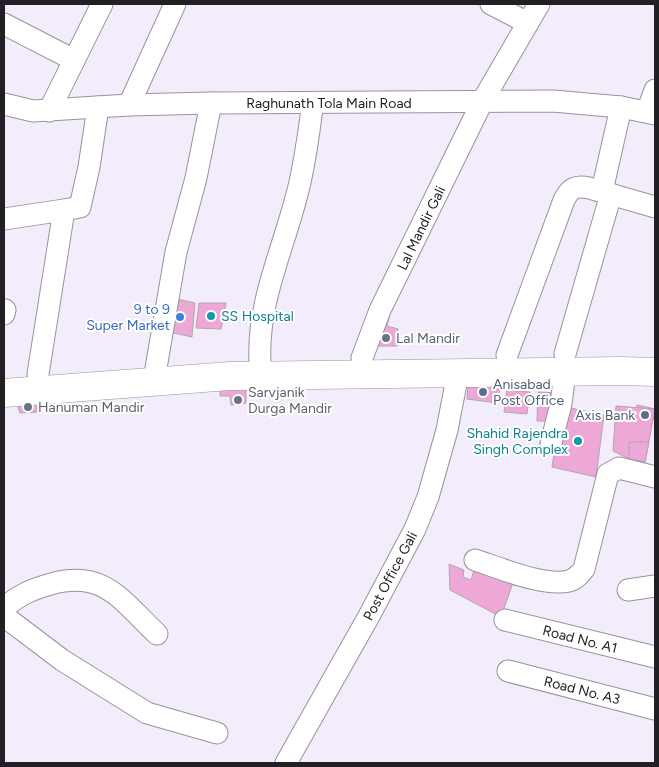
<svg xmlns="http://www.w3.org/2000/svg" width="659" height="767" viewBox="0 0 659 767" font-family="Figtree,sans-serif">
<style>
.building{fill:#eda8d8;stroke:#b3a5ae}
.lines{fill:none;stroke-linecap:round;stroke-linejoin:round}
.minor-casing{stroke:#98929f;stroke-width:23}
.highway-casing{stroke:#98929f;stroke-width:29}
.minor{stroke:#fff;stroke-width:21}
.highway{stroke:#fff;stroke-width:28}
.culture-dot{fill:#0f9aa8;stroke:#fff;stroke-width:2}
.shop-dot{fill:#3f7fe0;stroke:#fff;stroke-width:2}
.worship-dot{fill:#6b7280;stroke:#fff;stroke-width:2}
.service-dot{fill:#5c6f8a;stroke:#fff;stroke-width:2}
.labels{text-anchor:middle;stroke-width:4;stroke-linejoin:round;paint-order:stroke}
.street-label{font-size:14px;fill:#232025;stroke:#fff}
.shop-label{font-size:14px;fill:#366cbe;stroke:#fff;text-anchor:end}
.culture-label{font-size:14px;fill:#0d838f;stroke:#fff;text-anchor:start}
.worship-label{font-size:14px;fill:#5b616d;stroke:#fff;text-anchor:start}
.service-label{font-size:14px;fill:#4e5e75;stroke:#fff;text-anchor:start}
</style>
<rect width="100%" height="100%" fill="#f3edfb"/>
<!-- building -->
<g class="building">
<path d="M168 297 195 303 192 337 165 331Z"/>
<path d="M199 303H226L221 329 196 328Z"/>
<path d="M382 313 390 314 387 326 398 329 397 346H373Z"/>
<path d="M468 382 501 384 497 403 467 399Z"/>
<path d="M246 388V403L231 405 230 396H220V390Z"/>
<path d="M507 390 530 392 527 414 504 412Z"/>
<path d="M538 392 559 393 555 421H537Z"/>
<path d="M16 401 37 402V412L20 413Z"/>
<path d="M637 405 655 409 652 424 636 420Z"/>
<path d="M561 406 604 415 596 477 552 467Z"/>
<path d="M616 406 655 409 645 462 629 459 613 451Z"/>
<path d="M629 442H649L645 462 629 459Z"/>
<path d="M449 564 464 570 463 577 471 580 474 570 513 583 501 617 450 590Z"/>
</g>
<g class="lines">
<!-- minor casing -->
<g class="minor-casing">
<g id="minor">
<path d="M491 4 528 23"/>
<path d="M4 24 74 60"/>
<path d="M4 104 33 111 129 105 211 103 553 101 621 107 655 114"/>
<path d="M129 105 175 4"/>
<path d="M49 111 102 4"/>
<path d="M647 112 655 90"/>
<path d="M602 191 621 107"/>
<path d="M64 210 80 207 89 167 98 107"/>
<path d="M4 219 64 210 38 374"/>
<path d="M4 314 5 310"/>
<path d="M565 354 611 194"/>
<path d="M507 355 564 200C570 188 576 185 589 188L655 207"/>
<path d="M362 358 380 310 483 100 539 4"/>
<path d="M260 362C257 304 282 252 296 198 305 167 308 135 313 103"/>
<path d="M156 368 176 252 196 178 211 103"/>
<path d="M551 443 561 404 565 372"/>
<path d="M475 560C500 568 544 587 569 581 576 579 580 574 584 569L608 474 619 468 655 477"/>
<path d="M628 590 655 586"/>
<path d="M4 608C18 595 33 589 51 584 104 569 122 601 157 634"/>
<path d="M4 616 62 660 147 713 217 733"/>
<path d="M505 620 655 657"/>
<path d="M508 671 655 709"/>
<path d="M286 763 369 616 415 529 428 497 447 430 458 373"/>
</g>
</g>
<!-- highway casing -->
<g class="highway-casing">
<path id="highway" d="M4 393 230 376 621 371 655 372"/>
</g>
<!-- minor -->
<use href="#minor" class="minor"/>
<!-- highway -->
<use href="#highway" class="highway"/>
</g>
<!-- markers -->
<g class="culture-dot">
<circle cx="211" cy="316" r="5"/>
<circle cx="578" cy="441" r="5"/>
</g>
<circle class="shop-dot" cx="180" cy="317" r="5"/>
<g class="worship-dot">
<circle cx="386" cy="338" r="5"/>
<circle cx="238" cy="400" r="5"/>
<circle cx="28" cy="407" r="5"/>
</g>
<g class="service-dot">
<circle cx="483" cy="392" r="5"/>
<circle cx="645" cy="415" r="5"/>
</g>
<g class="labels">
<!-- street labels -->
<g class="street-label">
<text x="329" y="108">Raghunath Tola Main Road</text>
<text transform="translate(421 228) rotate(-64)" y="5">Lal Mandir Gali</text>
<text transform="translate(390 576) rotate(-62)" y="5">Post Office Gali</text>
<text transform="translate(580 639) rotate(14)" y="5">Road No. A1</text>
<text transform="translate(582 690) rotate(14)" y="5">Road No. A3</text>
</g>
<!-- shop labels -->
<g class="shop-label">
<text x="170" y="314">9 to 9<tspan x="170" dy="16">Super Market</tspan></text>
</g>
<!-- culture labels -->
<g class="culture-label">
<text x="221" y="321">SS Hospital</text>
<text x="568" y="438" text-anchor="end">Shahid Rajendra<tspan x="568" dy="16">Singh Complex</tspan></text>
</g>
<!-- worship labels -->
<g class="worship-label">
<text x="396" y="343">Lal Mandir</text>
<text x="248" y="397">Sarvjanik<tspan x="248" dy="16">Durga Mandir</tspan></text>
<text x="38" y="412">Hanuman Mandir</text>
</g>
<!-- service labels -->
<g class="service-label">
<text x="493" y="389">Anisabad<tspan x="493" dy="16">Post Office</tspan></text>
<text x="635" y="420" text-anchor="end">Axis Bank</text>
</g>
</g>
<!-- border -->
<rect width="659" height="767" fill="none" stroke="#232025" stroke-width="10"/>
</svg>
